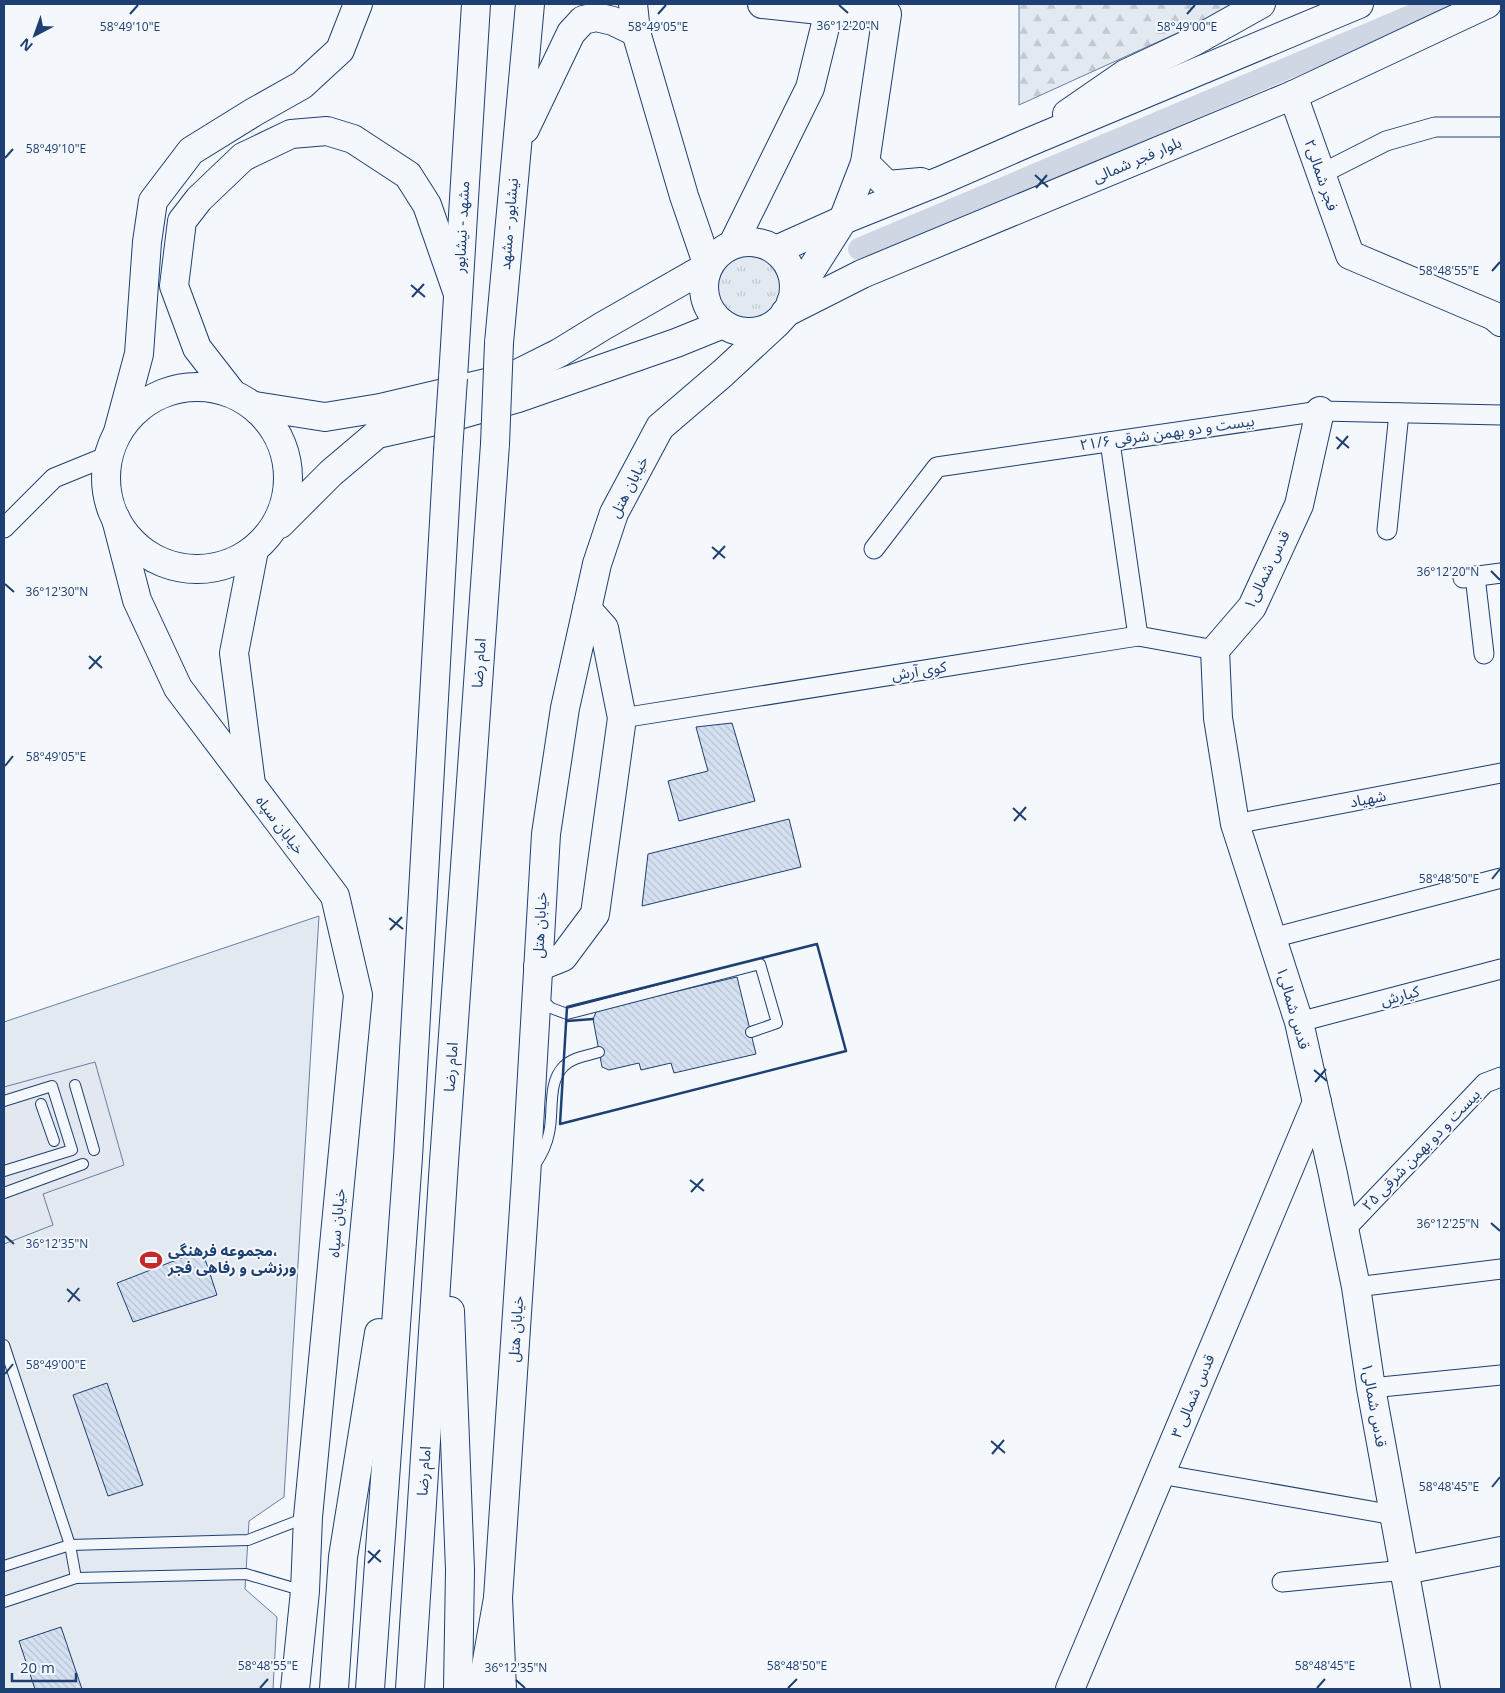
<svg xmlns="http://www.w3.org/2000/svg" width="1505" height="1693" viewBox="0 0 1505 1693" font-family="'Open Sans','Noto Sans Arabic',sans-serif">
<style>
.grass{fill:url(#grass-tufts);stroke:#687fa3}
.forest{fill:url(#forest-firs);stroke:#687fa3}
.pitch{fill:#e3e9f0;stroke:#687fa3}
.parking{fill:#e3e8f0;stroke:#687fa3}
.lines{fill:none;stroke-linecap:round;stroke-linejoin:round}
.canal{stroke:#cfd7e4;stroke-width:22}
.building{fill:url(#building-back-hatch);stroke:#1d3f73}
.lane-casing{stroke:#1d3f73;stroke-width:12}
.street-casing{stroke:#1d3f73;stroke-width:21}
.secondary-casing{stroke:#1d3f73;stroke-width:30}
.highway-casing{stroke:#1d3f73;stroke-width:30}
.lane{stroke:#f4f7fb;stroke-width:10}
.street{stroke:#f4f7fb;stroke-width:19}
.secondary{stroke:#f4f7fb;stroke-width:28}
.highway{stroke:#f4f7fb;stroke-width:28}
.highway-bridge-casing{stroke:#1d3f73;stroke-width:30;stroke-linecap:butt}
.highway-bridge{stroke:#f4f7fb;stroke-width:28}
.wall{stroke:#1d3f73;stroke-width:2.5}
.ticks{fill:none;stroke:#1d3f73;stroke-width:2}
.labels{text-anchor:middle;stroke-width:4;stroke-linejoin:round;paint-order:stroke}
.street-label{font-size:15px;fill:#1d3f73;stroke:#f4f7fb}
.poi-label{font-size:15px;font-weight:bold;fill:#1d3f73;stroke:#f4f7fb;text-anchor:start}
.ticks-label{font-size:12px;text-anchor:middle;fill:#1d3f73;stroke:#f4f7fb;stroke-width:4;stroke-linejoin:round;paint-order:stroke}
</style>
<defs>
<pattern id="grass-tufts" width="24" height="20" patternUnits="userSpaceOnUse" patternTransform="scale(1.25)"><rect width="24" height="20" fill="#e3e9f0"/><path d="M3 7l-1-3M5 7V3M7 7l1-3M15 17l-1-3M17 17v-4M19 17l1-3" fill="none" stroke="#c2c9d1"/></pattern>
<pattern id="forest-firs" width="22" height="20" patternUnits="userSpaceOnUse" patternTransform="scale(1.25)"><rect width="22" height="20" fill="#e3e9f0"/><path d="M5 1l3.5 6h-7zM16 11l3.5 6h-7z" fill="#c2c9d1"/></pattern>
<pattern id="building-back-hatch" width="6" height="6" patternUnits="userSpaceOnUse" patternTransform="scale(1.25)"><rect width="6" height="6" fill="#d5e0f0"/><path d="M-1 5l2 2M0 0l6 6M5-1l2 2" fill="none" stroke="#b6c1d1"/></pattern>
</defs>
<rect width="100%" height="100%" fill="#f4f7fb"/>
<!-- grass -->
<circle class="grass" cx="748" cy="287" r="33"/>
<!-- forest -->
<path class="forest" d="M1019 4H1241L1019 105Z"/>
<!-- pitch -->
<path class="pitch" d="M319 916 284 1497 249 1521 245 1589 277 1617 273 1689H4V1022Z"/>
<!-- parking -->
<path class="parking" d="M95 1062 124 1165 43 1194 53 1225 4 1244V1087Z"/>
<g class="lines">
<!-- canal -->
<path class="canal" d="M859 249 1439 4"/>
</g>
<!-- building -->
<g class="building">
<path d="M732 723 755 801 679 821 668 781 708 771 696 727Z"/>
<path d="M789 819 801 867 642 906 648 854Z"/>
<path d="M737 977 756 1054 674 1073 671 1063 641 1070 639 1063 609 1070 602 1067 593 1019 597 1010Z"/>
<path d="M202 1250 217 1295 133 1322 117 1283Z"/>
<path d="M107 1383 143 1485 108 1496 73 1395Z"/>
<path d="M61 1627 82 1689H35L19 1641Z"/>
</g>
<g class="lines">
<!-- lane casing -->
<g class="lane-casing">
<g id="lane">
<path d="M541 999 551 1008 567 1014 760 964 777 1023 751 1032"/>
<path d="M75 1085 94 1150"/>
<path d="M4 1101 52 1086 72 1150 4 1171"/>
<path d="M41 1104 54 1141"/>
<path d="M535 1165C541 1156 547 1144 549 1133 554 1113 547 1082 564 1066 573 1057 587 1056 599 1052"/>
<path d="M4 1193 83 1164"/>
<path d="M4 1345 70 1545 76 1578"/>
<path d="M4 1566 70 1545 248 1540 305 1518"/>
<path d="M4 1602 76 1578 246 1574 304 1591"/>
</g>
</g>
<!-- street casing -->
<g class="street-casing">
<g id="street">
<path d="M1321 174 1386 141 1435 127H1501"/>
<path d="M1110 442 1138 636"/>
<path d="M4 528 54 478 108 456"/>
<path d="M1387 530 1399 413"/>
<path d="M874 549 937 467 1320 411 1501 415"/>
<path d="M1475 576 1484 654"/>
<path d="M1463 578 1501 573"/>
<path d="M622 718 1138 636 1215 650"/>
<path d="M1235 824 1501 773"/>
<path d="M1272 938 1501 878"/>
<path d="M1299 1022 1501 969"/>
<path d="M1345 1230 1485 1083 1501 1077"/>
<path d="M1356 1287 1501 1269"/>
<path d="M1371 1388 1501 1375"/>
<path d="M1160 1474 1394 1515"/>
<path d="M1282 1582 1405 1570"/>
</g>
</g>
<!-- secondary casing -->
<g class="secondary-casing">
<g id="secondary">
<path d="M762 4 829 11 887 14 865 163 843 220 791 302"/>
<path d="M1293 95 1350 255 1494 316 1501 322"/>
<path d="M1067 114 1125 74 1193 42 1261 4"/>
<path d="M865 163 887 185 921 182"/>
<circle cx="749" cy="287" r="45"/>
<path d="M733 244 810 88 829 11"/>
<path d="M776 250 843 220 940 181 1027 143 1359 4"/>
<path d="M785 313 862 274 1293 95 1487 4"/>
<circle cx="197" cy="478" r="91"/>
<path d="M255 406 325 417 380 408 511 377 559 353 603 326 708 266 684 196 636 32 633 4"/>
<path d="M1320 411 1299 505 1252 607 1215 650 1218 718 1235 824 1299 1022 1333 1174 1356 1287 1371 1388 1426 1689"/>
<path d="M116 519 137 600 178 688 335 896 358 995 308 1517 305 1591 295 1689"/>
<path d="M280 524 331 473 377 434 448 418 518 398 676 343 723 324"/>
<path d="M251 784 234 653 254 550"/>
<path d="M538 967 563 957 595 914 622 718 604 628 587 609"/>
<path d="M1405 1570 1501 1551"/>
<path d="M502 1689 498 1598 526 1178 546 834 565 708 597 564 614 513 660 427 723 373 777 323"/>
<path d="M1070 1689 1317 1102"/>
</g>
</g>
<!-- highway casing -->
<g class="highway-casing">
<g id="highway">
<path d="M525 129 571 33 583 20 596 17 613 21 636 32"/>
<path d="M499 343 530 4"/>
<path d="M453 378 476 4"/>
<path d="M232 393 197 348 174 286 182 221 199 199 243 157 291 134 327 131 353 139 408 175 427 205 458 294"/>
<path d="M118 432 139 354 147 242 153 201 191 151 254 112 302 85 340 50 358 4"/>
<path d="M450 1311 460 1570 458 1689"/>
<path d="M334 1689 343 1557 379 1333"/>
<path d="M370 1689 408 1157 448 451"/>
<path d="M410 1689 444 1162 495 444"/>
<path d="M482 1689 498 1598"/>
</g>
</g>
<!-- lane -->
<use href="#lane" class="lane"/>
<!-- street -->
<use href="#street" class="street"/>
<!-- secondary -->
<use href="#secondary" class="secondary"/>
<!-- highway -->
<use href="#highway" class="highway"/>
<!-- highway-bridge casing -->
<g class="highway-bridge-casing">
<g id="highway-bridge">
<path d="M495 444 499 343"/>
<path d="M448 451 453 378"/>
</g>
</g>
<!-- highway-bridge -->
<use href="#highway-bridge" class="highway-bridge"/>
<!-- wall -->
<g class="wall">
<path d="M817 944 846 1051 560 1124 567 1007Z"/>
<path d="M567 1021 593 1019"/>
</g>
</g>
<!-- ticks -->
<path class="ticks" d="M839 5 848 13M130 14 138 5M658 14 666 5M1187 14 1195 5M5 158 13 149M1035 175 1048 187M1036 188 1047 175M1492 271 1500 262M411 285 425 297M412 297 424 284M1336 437 1349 448M1337 449 1348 436M712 547 725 558M713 559 725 546M1491 571 1500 580M5 584 14 592M89 656 102 668M89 669 101 656M5 766 13 756M1013 808 1026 820M1014 821 1026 807M1492 879 1500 869M389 918 403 929M390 930 402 917M1314 1070 1327 1081M1315 1082 1326 1069M690 1180 704 1191M691 1192 703 1179M1491 1223 1500 1231M5 1236 14 1244M67 1289 80 1301M68 1302 79 1288M5 1374 13 1364M991 1441 1005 1453M992 1454 1004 1440M1492 1487 1500 1477M368 1551 381 1562M368 1563 380 1550M516 1680 525 1688M260 1688 268 1679M788 1688 797 1679M1317 1688 1325 1679"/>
<!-- icons -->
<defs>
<g id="stadium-bare" transform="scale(1.725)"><path d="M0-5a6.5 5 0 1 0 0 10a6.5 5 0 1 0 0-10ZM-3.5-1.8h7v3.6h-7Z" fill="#c62828" stroke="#f4f7fb" stroke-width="2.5" paint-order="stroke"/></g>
</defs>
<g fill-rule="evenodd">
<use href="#stadium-bare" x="151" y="1260"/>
</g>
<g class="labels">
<!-- street labels -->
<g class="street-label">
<text transform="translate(1137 160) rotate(-23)" y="5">بلوار فجر شمالی</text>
<text transform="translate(1321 175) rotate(71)" y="5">فجر شمالی۲</text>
<text transform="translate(509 224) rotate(-85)" y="5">نیشابور - مشهد</text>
<text transform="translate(462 227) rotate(-87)" y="5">مشهد - نیشابور</text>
<text transform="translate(1167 433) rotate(-8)" y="5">بیست و دو بهمن شرقی ۲۱/۶</text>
<text transform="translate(629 487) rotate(-63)" y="5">خیابان هتل</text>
<text transform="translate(1267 570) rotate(-64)" y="5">قدس شمالی۱</text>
<text transform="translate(479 663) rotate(-86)" y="5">امام رضا</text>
<text transform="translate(919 671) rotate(-9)" y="5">کوی آرش</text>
<text transform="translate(1368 799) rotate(-11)" y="5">شهیاد</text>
<text transform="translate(280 825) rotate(53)" y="5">خیابان سپاه</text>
<text transform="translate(540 925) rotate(-87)" y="5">خیابان هتل</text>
<text transform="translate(1400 996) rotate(-15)" y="5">کیارش</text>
<text transform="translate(1293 1008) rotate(74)" y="5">قدس شمالی۱</text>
<text transform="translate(451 1067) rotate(-86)" y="5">امام رضا</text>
<text transform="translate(1421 1150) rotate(-46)" y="5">بیست و دو بهمن شرقی ۲۵</text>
<text transform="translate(337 1223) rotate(-85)" y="5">خیابان سپاه</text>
<text transform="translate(516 1329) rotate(-86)" y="5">خیابان هتل</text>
<text transform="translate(1193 1396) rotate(-67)" y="5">قدس شمالی ۳</text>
<text transform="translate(1374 1405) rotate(80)" y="5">قدس شمالی۱</text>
<text transform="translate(424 1471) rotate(-86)" y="5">امام رضا</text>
</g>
<!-- poi labels -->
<g class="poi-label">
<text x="168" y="1256">مجموعه فرهنگی،<tspan x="168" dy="17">ورزشی و رفاهی فجر</tspan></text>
</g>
</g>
<g class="ticks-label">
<text x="848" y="30">36°12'20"N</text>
<text x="130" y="31">58°49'10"E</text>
<text x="658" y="31">58°49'05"E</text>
<text x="1187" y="31">58°49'00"E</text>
<text x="56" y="153">58°49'10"E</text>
<text x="1449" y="275">58°48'55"E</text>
<text x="1448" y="576">36°12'20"N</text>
<text x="57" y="596">36°12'30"N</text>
<text x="56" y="761">58°49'05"E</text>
<text x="1449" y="883">58°48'50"E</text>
<text x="1448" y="1228">36°12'25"N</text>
<text x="57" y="1248">36°12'35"N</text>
<text x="56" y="1369">58°49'00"E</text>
<text x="1449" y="1491">58°48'45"E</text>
<text x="268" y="1670">58°48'55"E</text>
<text x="797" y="1670">58°48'50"E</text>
<text x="1325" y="1670">58°48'45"E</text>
<text x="516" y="1672">36°12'35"N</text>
</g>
<!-- border -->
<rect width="1505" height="1693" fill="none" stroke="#1d3f73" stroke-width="10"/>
<!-- north arrow -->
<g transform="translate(35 35) rotate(221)" stroke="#f4f7fb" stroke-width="4" paint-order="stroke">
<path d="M0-4L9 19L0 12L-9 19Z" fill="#1d3f73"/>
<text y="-8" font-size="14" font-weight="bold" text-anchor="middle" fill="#1d3f73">N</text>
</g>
<!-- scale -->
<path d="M12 1673v8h64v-8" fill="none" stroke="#1d3f73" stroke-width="2.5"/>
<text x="20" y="1673" font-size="15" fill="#1d3f73" stroke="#f4f7fb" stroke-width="4" paint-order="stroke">20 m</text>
</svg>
